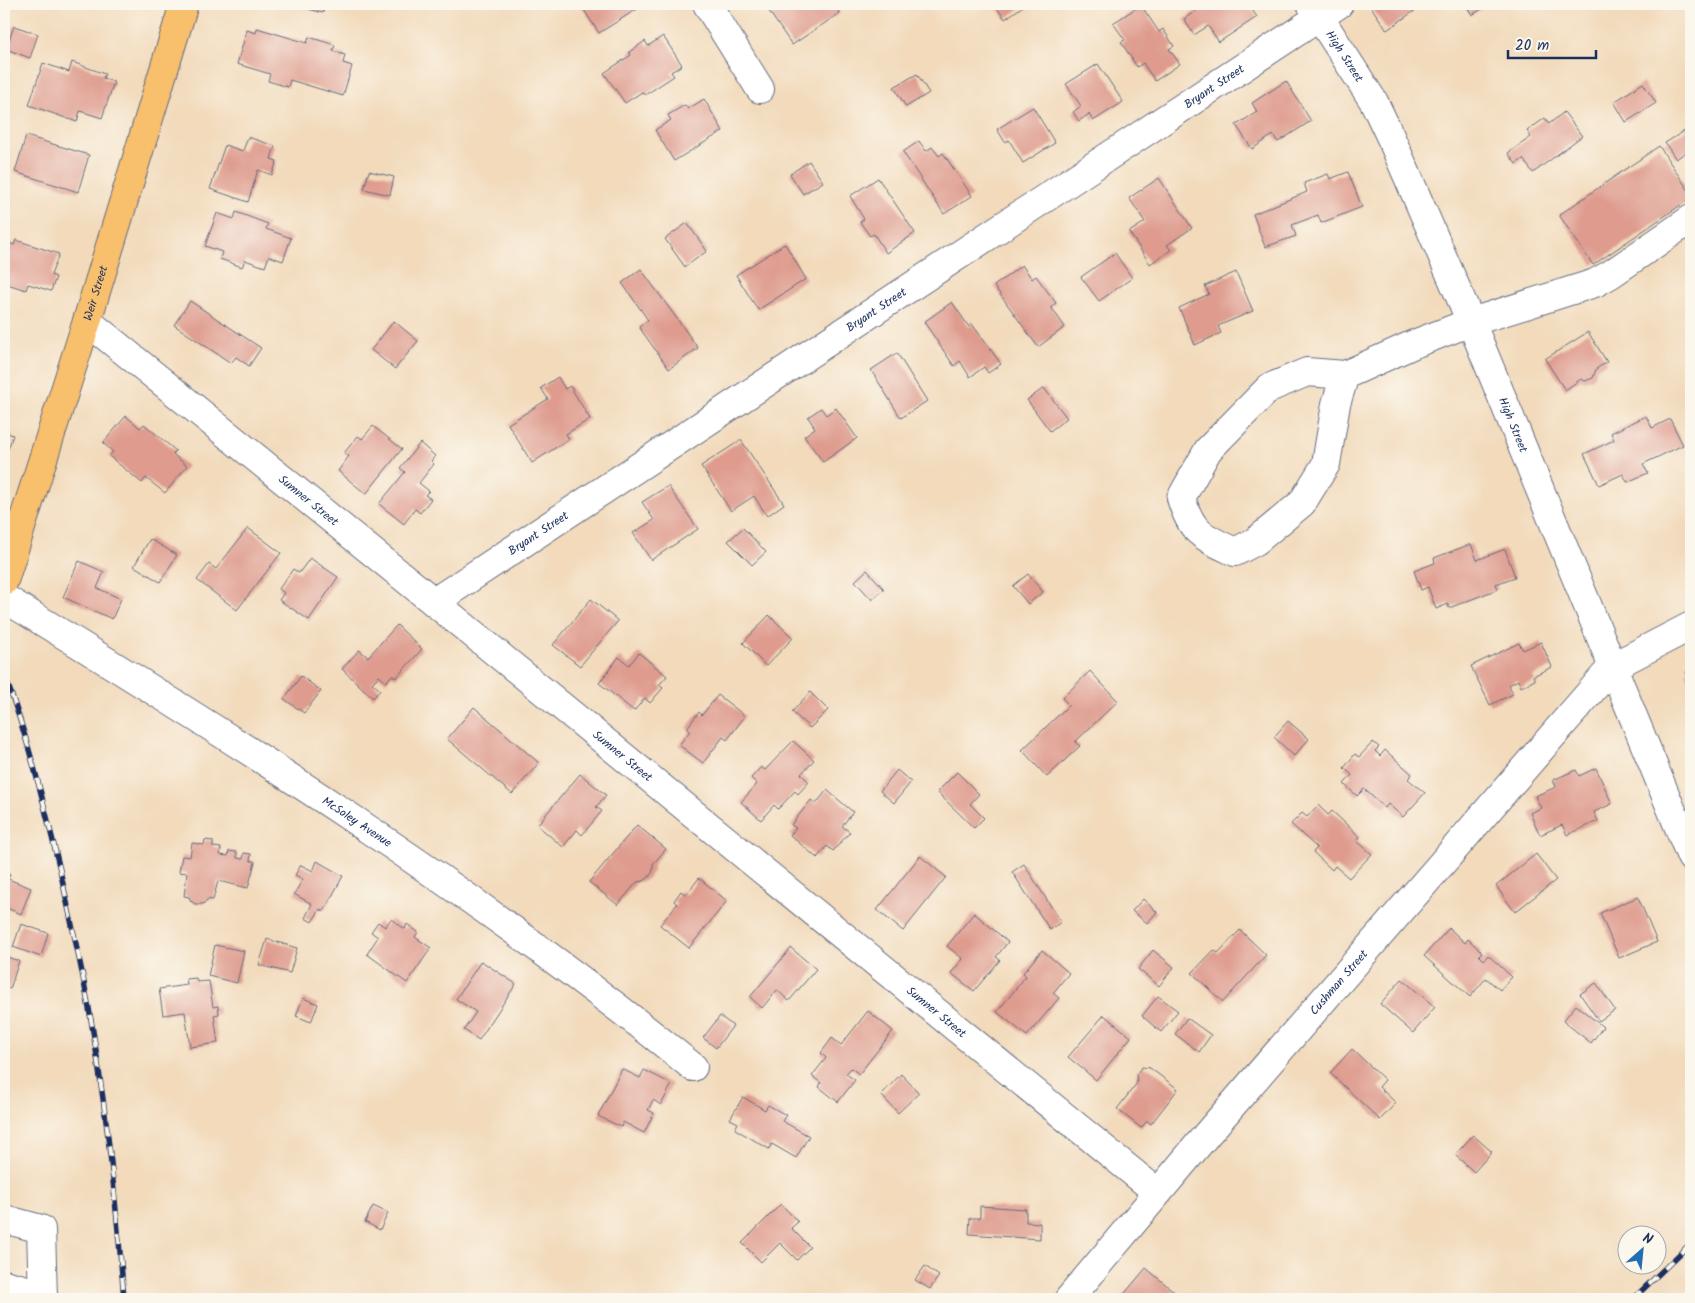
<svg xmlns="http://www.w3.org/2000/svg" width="1695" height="1303" viewBox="0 0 1695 1303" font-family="Kalam,sans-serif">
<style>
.building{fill:#de9b8e}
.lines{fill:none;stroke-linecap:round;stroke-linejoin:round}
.minor-casing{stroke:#666b7f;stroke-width:30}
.major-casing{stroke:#666b7f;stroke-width:30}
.minor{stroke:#fff;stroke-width:28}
.major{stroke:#f8bf6c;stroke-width:28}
.rail-casing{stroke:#1b2f5e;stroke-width:5.5}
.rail{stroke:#fbf7ec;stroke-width:4;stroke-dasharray:11;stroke-linecap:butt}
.labels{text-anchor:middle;stroke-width:5;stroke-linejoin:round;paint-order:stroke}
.street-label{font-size:12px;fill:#1b2f5e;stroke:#fbf7ec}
</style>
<rect width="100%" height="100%" fill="#fbf7ec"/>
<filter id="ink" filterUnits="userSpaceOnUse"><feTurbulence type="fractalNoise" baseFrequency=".02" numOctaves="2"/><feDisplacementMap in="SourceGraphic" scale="10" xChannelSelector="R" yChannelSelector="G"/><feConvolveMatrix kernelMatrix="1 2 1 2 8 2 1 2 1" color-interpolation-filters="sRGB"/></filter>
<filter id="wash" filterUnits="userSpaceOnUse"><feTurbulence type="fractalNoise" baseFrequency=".0096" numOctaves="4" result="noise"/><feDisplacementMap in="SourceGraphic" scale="20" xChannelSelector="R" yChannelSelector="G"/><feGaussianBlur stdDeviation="1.12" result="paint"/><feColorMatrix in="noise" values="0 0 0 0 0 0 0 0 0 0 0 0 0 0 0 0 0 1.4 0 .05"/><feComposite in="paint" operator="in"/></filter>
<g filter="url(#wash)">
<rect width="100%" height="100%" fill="#f2dabb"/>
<g id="blocks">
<!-- building -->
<g class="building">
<path d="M291 4H326L323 13Z"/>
<path d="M580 4H645L599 33Z"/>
<path d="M778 4H833L840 13 792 45 768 10Z"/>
<path d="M994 4H1026L1005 19Z"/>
<path d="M1206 4 1210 10 1220 4H1248L1257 17 1219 42 1208 26 1194 35 1184 19Z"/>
<path d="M1369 4H1424L1387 30Z"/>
<path d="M1465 4H1486L1487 6 1472 15Z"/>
<path d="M1141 5 1159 32 1163 29 1174 46 1169 49 1180 64 1155 81 1143 63 1137 67 1121 42 1125 40 1113 23Z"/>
<path d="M14 26 38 34 30 58 6 49Z"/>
<path d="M257 28 307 43 309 37 335 45 333 51 345 55 343 63 352 66 343 96 290 80 288 87 268 81 270 74 237 64 247 30 256 33Z"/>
<path d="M663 36 682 65 671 72 674 76 645 95 642 92 625 103 604 73 631 55 629 52 645 41 648 46Z"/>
<path d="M72 62 105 74 103 78 114 82 102 118 80 111 77 122 29 105 43 63 69 72Z"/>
<path d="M1098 64 1123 102 1093 121 1089 114 1079 121 1073 112 1081 106 1066 84Z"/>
<path d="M917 74 929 93 906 107 894 87Z"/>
<path d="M1286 81 1311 121 1278 142 1273 135 1252 149 1236 125 1257 112 1252 103Z"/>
<path d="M1643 83 1656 103 1626 122 1614 102Z"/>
<path d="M704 99 723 131 674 161 655 130 671 120 668 115 685 105 688 109Z"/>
<path d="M1033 107 1055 143 1023 163 1009 140 1005 142 997 129Z"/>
<path d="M1564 112 1582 136 1533 173 1523 159 1516 164 1508 153 1531 137 1527 131 1545 118 1549 124Z"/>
<path d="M1691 127V149L1676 159 1665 143Z"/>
<path d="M26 136 89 155 78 192 15 172Z"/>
<path d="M248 137 275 146 271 159 277 161 272 175 258 170 248 202 210 189 225 145 243 151Z"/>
<path d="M919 141 926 151 932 147 939 156 943 153 972 196 944 214 903 152Z"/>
<path d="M1659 146 1691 194V198L1593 265 1559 215Z"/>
<path d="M809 161 823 182 803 194 790 174Z"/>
<path d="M369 171 394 177 390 195 364 189Z"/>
<path d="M1348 172 1362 207 1321 223 1318 215 1292 225 1296 236 1265 247 1253 214 1307 192 1304 183 1328 174 1330 179Z"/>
<path d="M878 178 915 233 886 253 874 234 870 236 860 222 864 219 850 196Z"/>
<path d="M1159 178 1192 228 1167 245 1171 250 1150 264 1129 232 1145 222 1129 198Z"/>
<path d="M236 212 268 224 266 229 291 238 283 261 269 256 265 267 245 260 242 267 220 259 222 252 205 246 217 213 234 219Z"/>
<path d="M687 223 707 251 685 267 665 239Z"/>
<path d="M16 240 59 254 51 275 56 277 51 291 28 284 26 290 4 283V241L14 245Z"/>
<path d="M785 244 806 279 758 310 736 275Z"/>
<path d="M1115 253 1132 278 1099 301 1081 277Z"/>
<path d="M1022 265 1032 279 1036 276 1056 303 1051 307 1065 327 1038 347 994 286Z"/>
<path d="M641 269 698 348 669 369 639 327 648 320 622 283Z"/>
<path d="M1236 272 1253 311 1218 326 1221 333 1195 345 1179 308 1209 294 1205 286Z"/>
<path d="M190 301 261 348 249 366 236 357 231 363 174 325Z"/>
<path d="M952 302 969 327 972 324 1001 364 988 373 984 367 970 377 960 361 954 366 924 322Z"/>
<path d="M394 321 418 341 395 369 371 350Z"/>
<path d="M1588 332 1607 362 1596 369 1593 378 1585 381 1581 379 1565 390 1545 359Z"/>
<path d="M897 353 927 401 901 418 871 370Z"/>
<path d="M558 377 565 389 570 386 590 419 566 434 569 439 532 463 508 424 548 399 541 388Z"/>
<path d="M1044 388 1067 418 1050 431 1027 400Z"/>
<path d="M821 408 826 415 836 408 857 438 823 462 804 436 815 428 808 417Z"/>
<path d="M126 416 140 428 144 424 176 451 173 454 187 466 165 493 146 478 142 483 109 456 113 452 103 443Z"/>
<path d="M1646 416 1652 428 1670 419 1683 445 1643 464 1648 473 1627 482 1623 474 1599 485 1584 454 1614 440 1611 433Z"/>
<path d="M373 426 402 449 366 494 338 471 349 456 344 453 358 436 362 439Z"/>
<path d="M4 432 13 435 4 461Z"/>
<path d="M741 440 784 504 767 516 754 496 731 511 701 466Z"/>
<path d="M420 443 435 456 431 461 434 464 419 483 429 491 425 495 431 499 420 513 415 509 404 524 379 504 405 472 400 468Z"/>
<path d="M668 486 698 529 651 560 633 533 654 520 642 502Z"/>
<path d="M248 528 281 553 237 610 197 580 209 564 216 569Z"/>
<path d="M743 528 766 552 752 565 728 541Z"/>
<path d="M150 539 177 555 160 582 134 566Z"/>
<path d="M1471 544 1477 560 1505 549 1515 577 1496 584 1498 589 1449 608 1448 604 1436 609 1428 587 1421 590 1414 571 1435 563 1434 558Z"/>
<path d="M310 558 338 577 309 620 279 600 284 593 279 589 293 569 299 573Z"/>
<path d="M79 561 104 572 97 588 121 599 112 619 63 597Z"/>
<path d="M867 570 884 589 872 600 855 581Z"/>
<path d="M1028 574 1043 592 1028 604 1013 586Z"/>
<path d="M591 599 618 621 580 666 553 645Z"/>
<path d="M769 615 793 638 766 666 743 643Z"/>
<path d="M397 625 422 649 396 678 392 675 386 682 379 676 372 683 380 690 373 698 342 669 359 650 368 657Z"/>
<path d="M1541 642 1552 667 1533 676 1535 680 1521 687 1518 680 1509 685 1513 694 1490 705 1471 666 1519 643 1523 650Z"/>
<path d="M639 653 667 676 659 685 663 688 650 703 645 698 634 711 599 683 619 657 629 665Z"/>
<path d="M1691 670V686L1686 672Z"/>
<path d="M1090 671 1118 701 1075 742 1080 746 1047 777 1022 750 1069 705 1062 698Z"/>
<path d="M301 676 321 691 304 713 284 699Z"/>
<path d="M810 692 828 710 810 728 792 712Z"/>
<path d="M718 695 745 716 727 740 723 737 703 763 679 745 690 731 687 728 699 712 702 715Z"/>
<path d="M474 707 539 763 512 794 447 739Z"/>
<path d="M1288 721 1309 739 1294 756 1274 737Z"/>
<path d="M793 741 814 760 801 774 809 782 798 794 795 791 778 809 774 805 761 820 741 802 757 784 751 778 761 767 765 770Z"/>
<path d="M1373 742 1379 747 1375 751 1380 756 1385 750 1412 774 1408 779 1425 793 1403 817 1388 804 1385 808 1364 789 1357 796 1344 784 1352 775 1344 768 1355 754 1359 757Z"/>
<path d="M1596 768 1612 804 1594 812 1598 821 1567 835 1562 825 1540 835 1530 813 1541 808 1535 796 1556 787 1553 780 1576 770 1579 776Z"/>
<path d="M897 770 911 782 894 803 880 791Z"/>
<path d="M957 772 979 794 970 804 984 818 974 828 937 792Z"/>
<path d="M580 774 606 795 596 807 602 811 582 835 577 830 563 847 537 825Z"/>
<path d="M827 790 853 812 842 826 850 832 833 851 827 846 817 858 790 835 796 828 791 825 811 800 816 804Z"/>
<path d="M1318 805 1328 815 1332 811 1360 837 1357 841 1372 854 1349 878 1335 866 1332 870 1313 852 1317 848 1291 824 1302 813 1307 817Z"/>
<path d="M637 825 666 849 653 864V871L649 877 644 881 637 882 618 905 589 882Z"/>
<path d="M205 840 213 841V847L221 848 220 855 228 856 229 851 237 852V858L243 859 244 853 251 854 250 860 255 862 248 888 218 881 213 900 208 899 203 904H195L191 901 189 897 184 896 187 873 179 872 182 856 190 857 192 843 204 845Z"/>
<path d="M1536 854 1556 880 1515 912 1496 886Z"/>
<path d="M920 856 946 877 903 931 877 910Z"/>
<path d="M317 861 343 876 324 911 320 909 312 922 305 918 312 904 294 894 303 879 295 875 301 865 313 871Z"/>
<path d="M1024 864 1061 922 1050 930 1012 872Z"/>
<path d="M4 871 10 874 8 879 31 888 21 914 4 907Z"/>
<path d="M699 878 727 901 689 948 660 925 677 904 674 901 681 891 686 895Z"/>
<path d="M1638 897 1657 942 1619 958 1600 913Z"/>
<path d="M1143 899 1157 912 1147 923 1132 911Z"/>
<path d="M974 913 1008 942 996 957 1000 960 974 991 951 973 963 959 947 946Z"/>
<path d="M391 919 405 929 407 924 418 932 415 937 431 948 407 983 367 954 378 937 371 932 378 922 385 927Z"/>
<path d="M21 924 48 933 41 957 13 947Z"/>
<path d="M1449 928 1465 943 1468 939 1482 952 1479 955 1484 960 1488 955 1512 977 1500 990 1486 978 1470 997 1424 956Z"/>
<path d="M1240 930 1266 955 1223 1002 1192 973 1214 950 1218 953Z"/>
<path d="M267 939 297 948 290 973 259 965Z"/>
<path d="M215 945 244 951 237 983 208 976Z"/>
<path d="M791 948 816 969 789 1001 777 990 762 1008 750 997Z"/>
<path d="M1042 950 1069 973 1053 993 1059 998 1027 1036 997 1012 1026 976 1023 973Z"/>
<path d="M1153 950 1174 967 1159 986 1138 969Z"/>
<path d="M4 956 19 961 10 989 6 987 4 992Z"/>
<path d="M481 961 516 984 479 1040 464 1030 476 1012 456 999Z"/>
<path d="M196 978 197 982 209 981 213 1007 218 1006 219 1014 214 1015 218 1043 190 1047 185 1012 163 1015 159 989 187 985 186 979Z"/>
<path d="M1402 979 1435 1007 1413 1033 1380 1004Z"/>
<path d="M1596 983 1615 1010 1599 1021 1580 994Z"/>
<path d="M1158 996 1178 1011 1161 1032 1142 1016Z"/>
<path d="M303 998 318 1004 311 1022 296 1016Z"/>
<path d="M1576 1005 1603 1027 1591 1043 1563 1021Z"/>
<path d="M868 1011 893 1031 859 1074 851 1068 846 1074 855 1080 838 1102 819 1087 821 1083 812 1076 826 1058 821 1053 832 1038 841 1045Z"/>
<path d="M1104 1015 1131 1037 1096 1080 1068 1057Z"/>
<path d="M720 1016 733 1026 716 1048 703 1038Z"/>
<path d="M1187 1018 1211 1035 1199 1052 1175 1034Z"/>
<path d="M1352 1049 1385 1080 1379 1087 1396 1103 1380 1120 1330 1073Z"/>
<path d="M1142 1067 1150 1068 1178 1089 1151 1124 1147 1121 1141 1128 1117 1109 1137 1083 1136 1074Z"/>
<path d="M622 1069 640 1078 644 1070 672 1084 661 1105 653 1100 648 1110 654 1113 644 1133 623 1122 621 1127 598 1116Z"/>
<path d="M901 1074 919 1093 898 1113 881 1095Z"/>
<path d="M743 1097 765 1110 768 1105 786 1115 782 1121 809 1136 796 1158 772 1144 769 1149 735 1129 738 1123 730 1119Z"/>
<path d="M1473 1135 1492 1152 1474 1172 1455 1155Z"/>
<path d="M781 1204 798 1222 791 1228 810 1247 797 1260 780 1243 761 1262 742 1243Z"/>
<path d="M373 1206 388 1213 380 1230 365 1222Z"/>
<path d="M980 1206 1026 1209V1222L1040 1223V1239L969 1234 970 1218H980Z"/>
<path d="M925 1266 939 1276 930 1289 915 1280Z"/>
<path d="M1146 1268 1183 1299H1120Z"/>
</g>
</g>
</g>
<g filter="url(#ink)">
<use href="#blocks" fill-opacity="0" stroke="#666b7f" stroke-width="1"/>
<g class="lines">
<!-- minor casing -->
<g class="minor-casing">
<g id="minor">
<path d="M707 4 760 89"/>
<path id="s1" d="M1311 4 1374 102 1391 138 1471 322 1691 857"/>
<path id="s2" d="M87 321 434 602 1157 1192"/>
<path d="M1345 375 1336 404 1326 464 1302 503 1256 541 1235 552C1203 537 1192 534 1181 498L1208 450 1269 388 1307 372 1345 375 1414 344 1471 322 1595 283 1611 274 1691 219"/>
<path id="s3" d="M4 598C241 743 477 892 693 1067"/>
<path id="s4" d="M434 602 1339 4"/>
<path d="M4 1219 41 1229 43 1299"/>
<path d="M4 1284 43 1294"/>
<path id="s5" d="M1069 1299 1208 1133 1612 667 1691 626"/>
</g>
</g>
<!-- major casing -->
<g class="major-casing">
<g id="major">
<path id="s6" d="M4 581 87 321 184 4"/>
</g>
</g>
<!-- minor -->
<use href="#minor" class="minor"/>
<!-- major -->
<use href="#major" class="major"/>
<!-- rail casing -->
<g class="rail-casing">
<g id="rail">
<path d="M4 674C28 737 44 804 60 870 75 939 91 1008 100 1078 111 1151 118 1225 124 1299"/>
<path d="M1633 1299 1691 1243"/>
</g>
</g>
<!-- rail -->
<use href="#rail" class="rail"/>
</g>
</g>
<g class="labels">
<!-- street labels -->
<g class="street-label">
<text dy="4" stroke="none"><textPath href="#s1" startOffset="62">High Street</textPath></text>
<text dy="4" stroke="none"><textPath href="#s4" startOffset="935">Bryant Street</textPath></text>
<text dy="4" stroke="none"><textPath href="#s6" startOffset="302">Weir Street</textPath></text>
<text dy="4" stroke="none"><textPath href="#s4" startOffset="530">Bryant Street</textPath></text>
<text dy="4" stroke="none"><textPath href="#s1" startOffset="468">High Street</textPath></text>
<text dy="4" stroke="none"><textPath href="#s2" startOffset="285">Sumner Street</textPath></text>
<text dy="4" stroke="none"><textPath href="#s4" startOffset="125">Bryant Street</textPath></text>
<text dy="4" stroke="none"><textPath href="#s2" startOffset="690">Sumner Street</textPath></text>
<text dy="4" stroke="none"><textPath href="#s3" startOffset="418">McSoley Avenue</textPath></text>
<text dy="4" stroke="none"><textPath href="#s5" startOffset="416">Cushman Street</textPath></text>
<text dy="4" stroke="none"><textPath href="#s2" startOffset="1095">Sumner Street</textPath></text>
</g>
</g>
<!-- margin -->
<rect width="1695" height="1303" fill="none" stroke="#fbf7ec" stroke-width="20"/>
<!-- north arrow -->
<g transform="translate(1642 1250) rotate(27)"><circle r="24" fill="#fbf7ec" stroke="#a1a7b3"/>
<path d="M0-4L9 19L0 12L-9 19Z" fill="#1f6fb2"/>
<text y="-8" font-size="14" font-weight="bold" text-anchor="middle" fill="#1b2f5e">N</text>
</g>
<!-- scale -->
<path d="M1508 50v8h88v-8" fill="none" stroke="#1b2f5e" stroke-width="2.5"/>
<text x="1515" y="50" font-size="15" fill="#1b2f5e" stroke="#fbf7ec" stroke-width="4" paint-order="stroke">20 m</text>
</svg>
